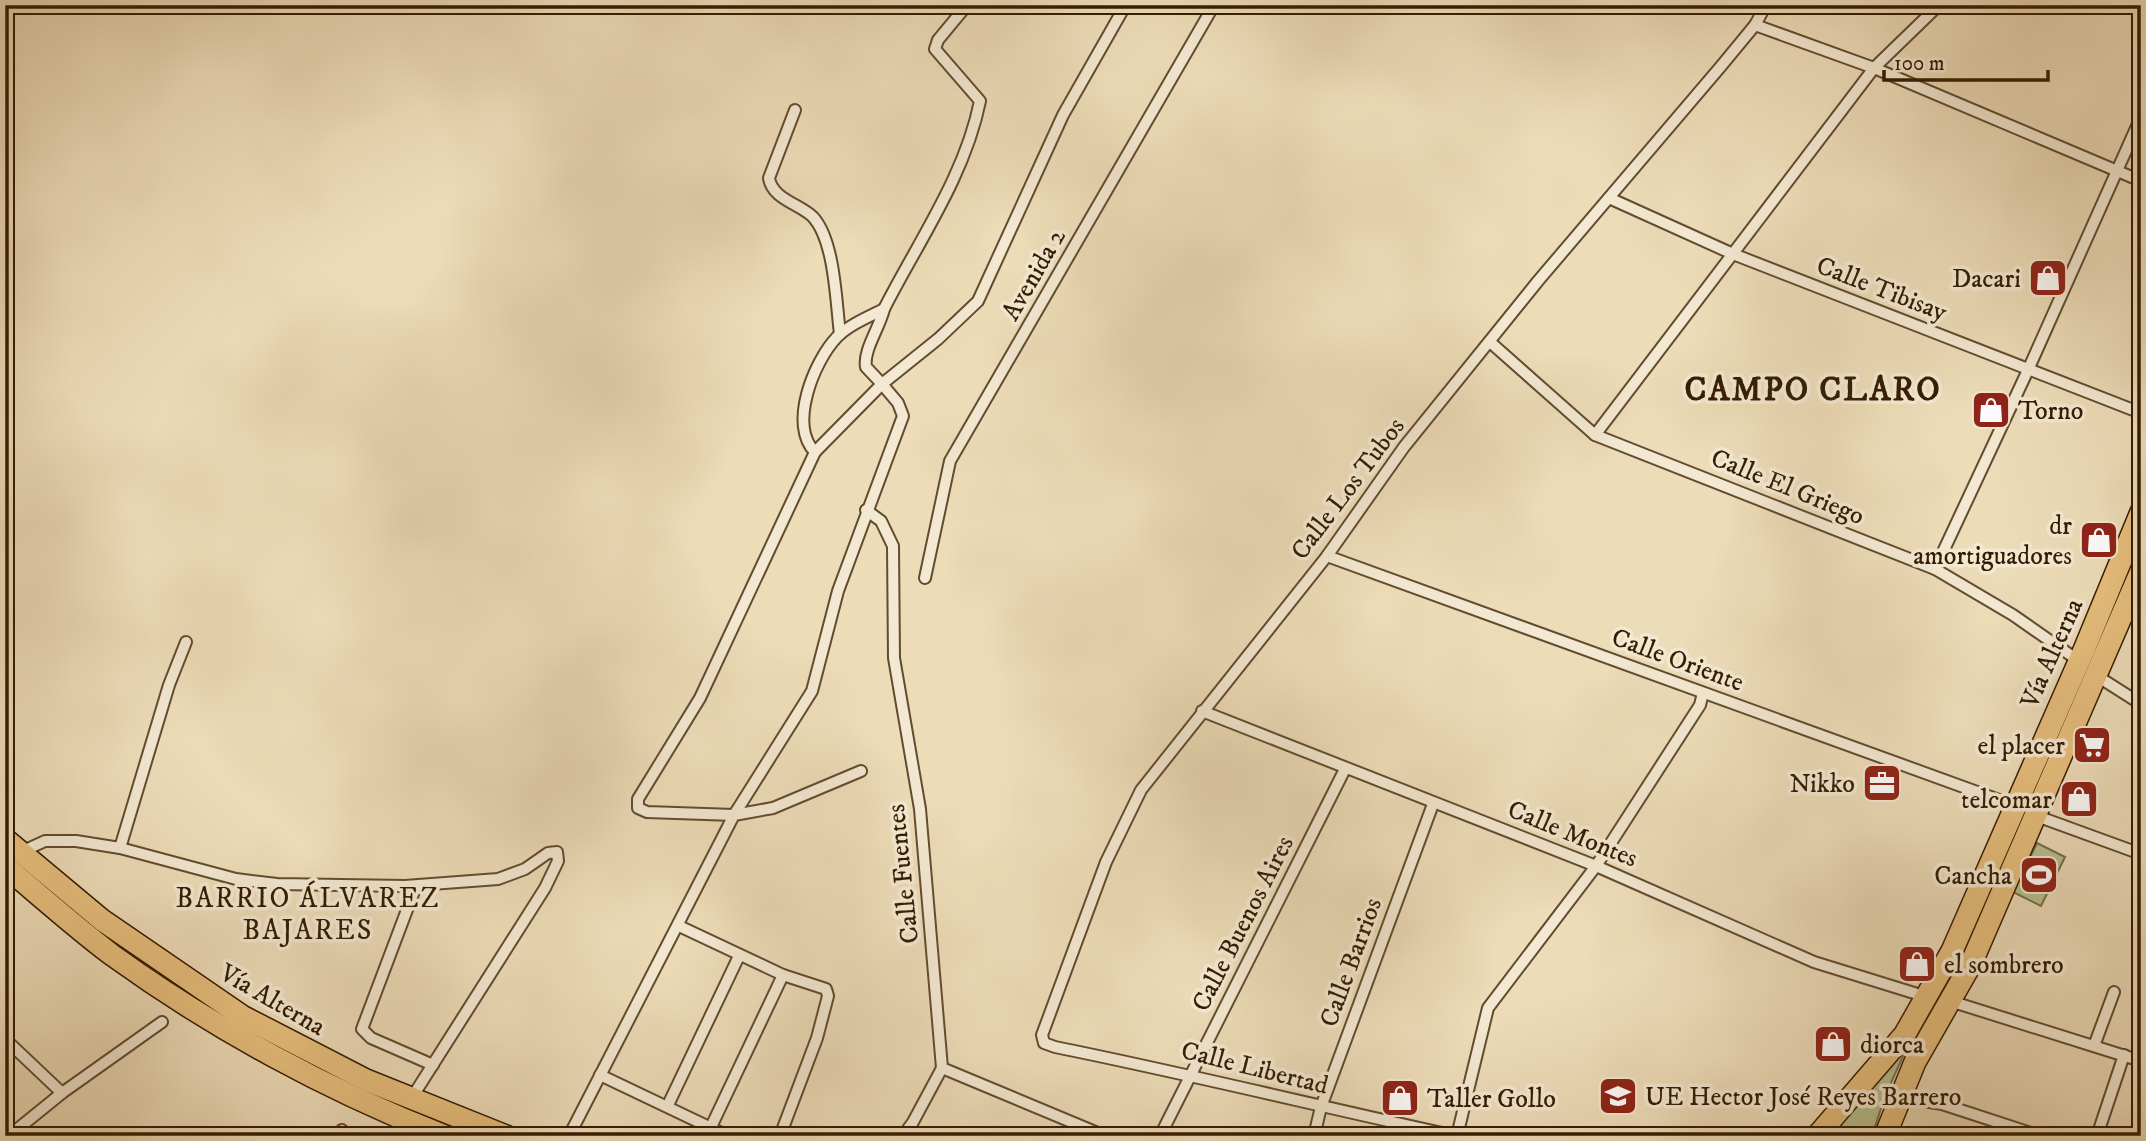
<svg xmlns="http://www.w3.org/2000/svg" width="2146" height="1141" viewBox="0 0 2146 1141" font-family="'IM FELL DW Pica',serif">
<style>
.green{fill:#b7c090;stroke:#766e49;stroke-width:2}
.lines{fill:none;stroke-linecap:round;stroke-linejoin:round}
.street-casing{stroke:#624c30;stroke-width:14}
.highway-casing{stroke:#341c02;stroke-width:24}
.street{stroke:#f3e8d1;stroke-width:10}
.highway{stroke:#e6be7c;stroke-width:21}
.labels{text-anchor:middle;stroke-width:7;stroke-linejoin:round;paint-order:stroke}
.street-label{font-size:26px;fill:#341c02;stroke:#f3e8d1}
.poi-label{font-size:26px;fill:#341c02;stroke:#f3e8d1;text-anchor:end}
.neighbourhood-label{font-size:28px;letter-spacing:2px;fill:#341c02;stroke:#f3e8d1}
.district-label{font-size:33px;font-weight:bold;letter-spacing:2px;fill:#341c02;stroke:#f3e8d1}
</style>
<rect width="100%" height="100%" fill="#eddcb8"/>
<filter id="stains"><feTurbulence type="fractalNoise" baseFrequency=".00286" numOctaves="4"/><feColorMatrix values="0 0 0 0 .2 0 0 0 0 .09 0 0 0 0 .02 0 0 0 .5 -.17"/></filter>
<radialGradient id="worn" r=".72"><stop offset=".6" stop-color="#630" stop-opacity="0"/><stop offset="1" stop-color="#630" stop-opacity=".3"/></radialGradient>
<!-- green -->
<g class="green">
<path d="M2037 843 2065 857 2041 906 2013 892Z"/>
<path d="M1897 1048 1905 1052 1885 1096 1872 1136H1821Z"/>
</g>
<g class="lines">
<!-- street casing -->
<g class="street-casing">
<g id="street">
<path d="M967 5 938 40 935 49 980 101C965 176 918 242 884 309 880 327 863 350 866 367L882 384 938 339 978 301 1063 115 1125 6"/>
<path d="M1755 25 1874 68 2141 181"/>
<path d="M795 110 769 178C772 199 800 204 813 217 835 241 836 303 840 334"/>
<path d="M1609 198 1733 254 2141 413"/>
<path d="M1490 342 1595 435 1935 569 2013 615 2079 661"/>
<path d="M1595 435 1874 68 1939 5"/>
<path d="M815 452C788 425 814 361 837 337 849 325 868 317 884 309"/>
<path d="M866 510 881 521 893 546 894 658 920 809 942 1068 1105 1136"/>
<path d="M1327 556 2013 805"/>
<path d="M1935 569 2028 370 2141 117"/>
<path d="M925 578 950 461 1214 5"/>
<path d="M2097 676 2141 704"/>
<path d="M1202 711 1596 866 1814 962 1927 997"/>
<path d="M2034 815 2141 854"/>
<path d="M120 848 169 685 186 642"/>
<path d="M21 852 45 841H76L120 848 236 879 277 884 405 886 498 879 525 869 548 853 557 852 558 861 545 888 411 1099"/>
<path d="M416 886 362 1029 371 1038 433 1065"/>
<path d="M679 926 783 975 826 989 828 996 817 1038 780 1136"/>
<path d="M1950 1001 2141 1061"/>
<path d="M5 1039 62 1093"/>
<path d="M2094 1046 2114 992"/>
<path d="M600 1075 728 1136"/>
<path d="M1899 1097 1942 1104 2040 1136"/>
<path d="M668 1105 739 956"/>
<path d="M711 1127 783 975"/>
<path d="M9 1136 62 1093 162 1022"/>
<path d="M339 1136 342 1130"/>
<path d="M569 1136 734 815 812 691 838 591 903 416 898 403 882 384 815 452 700 698 638 799V808L647 812 734 815 773 808 861 771"/>
<path d="M903 1136 913 1122 942 1068"/>
<path d="M1160 1136 1345 769"/>
<path d="M1314 1136 1321 1107 1433 804"/>
<path d="M1456 1136C1322 1107 1189 1074 1055 1047L1044 1043 1042 1035 1106 862 1141 790 1327 556 1404 447 1538 281 1722 65 1755 25 1766 5"/>
<path d="M1457 1136 1488 1008 1596 866 1700 705 1703 693"/>
<path d="M2097 1136 2124 1055"/>
</g>
</g>
<!-- highway casing -->
<g class="highway-casing">
<g id="highway">
<path d="M5 839 102 920 242 1016 366 1080 506 1136"/>
<path d="M5 866C40 896 75 927 112 955 213 1028 329 1091 445 1136"/>
<path d="M1817 1136 1905 1034 1952 951 2084 650 2141 512"/>
<path d="M1885 1136 1915 1062 1971 964 2141 571"/>
</g>
</g>
<!-- street -->
<use href="#street" class="street"/>
<!-- highway -->
<use href="#highway" class="highway"/>
</g>
<!-- icons -->
<defs>
<g id="shop-square" transform="scale(2.0125)"><rect x="-9" y="-9" width="18" height="18" rx="4" fill="#8f2418" stroke="#f3e8d1"/><path d="M-5-2.5h2.3a2.7 3.5 0 0 1 5.4 0H5L5.5 6h-11ZM-1.5-2.5h3a1.5 2.3 0 0 0-3 0Z" fill="#fff"/></g>
<g id="supermarket-square" transform="scale(2.0125)"><rect x="-9" y="-9" width="18" height="18" rx="4" fill="#8f2418" stroke="#f3e8d1"/><path d="M-6-5.5h2.5l.6 2H6L4.5 2H-2.5L-4.4-4H-6ZM-1.5 3.2a1.3 1.3 0 1 0 .1 0ZM3 3.2a1.3 1.3 0 1 0 .1 0Z" fill="#fff"/></g>
<g id="office-square" transform="scale(2.0125)"><rect x="-9" y="-9" width="18" height="18" rx="4" fill="#8f2418" stroke="#f3e8d1"/><path d="M-6-3h4V-5.5h4V-3h4V5H-6ZM-1-4.5V-3h2v-1.5ZM-6 0V1H6V0Z" fill="#fff"/></g>
<g id="stadium-square" transform="scale(2.0125)"><rect x="-9" y="-9" width="18" height="18" rx="4" fill="#8f2418" stroke="#f3e8d1"/><path d="M0-5a6.5 5 0 1 0 0 10a6.5 5 0 1 0 0-10ZM-3.5-1.8h7v3.6h-7Z" fill="#fff"/></g>
<g id="school-square" transform="scale(2.0125)"><rect x="-9" y="-9" width="18" height="18" rx="4" fill="#8f2418" stroke="#f3e8d1"/><path d="M0-5L7-2L0 1L-7-2ZM-4 1L0 2.5L4 1V4Q0 6-4 4Z" fill="#fff"/></g>
</defs>
<g fill-rule="evenodd">
<use href="#shop-square" x="2048" y="278"/>
<use href="#shop-square" x="1991" y="410"/>
<use href="#shop-square" x="2099" y="540"/>
<use href="#supermarket-square" x="2092" y="745"/>
<use href="#office-square" x="1882" y="783"/>
<use href="#shop-square" x="2079" y="799"/>
<use href="#stadium-square" x="2039" y="875"/>
<use href="#shop-square" x="1917" y="964"/>
<use href="#shop-square" x="1833" y="1044"/>
<use href="#school-square" x="1618" y="1096"/>
<use href="#shop-square" x="1400" y="1098"/>
</g>
<g class="labels">
<!-- street labels -->
<g class="street-label">
<text transform="translate(1033 274) rotate(-60)" y="9">Avenida 2</text>
<text transform="translate(1882 288) rotate(21)" y="9">Calle Tibisay</text>
<text transform="translate(1788 486) rotate(22)" y="9">Calle El Griego</text>
<text transform="translate(1347 488) rotate(-53)" y="9">Calle Los Tubos</text>
<text transform="translate(2051 653) rotate(-66)" y="9">Vía Alterna</text>
<text transform="translate(1678 659) rotate(20)" y="9">Calle Oriente</text>
<text transform="translate(1573 833) rotate(22)" y="9">Calle Montes</text>
<text transform="translate(902 874) rotate(-96)" y="9">Calle Fuentes</text>
<text transform="translate(1242 923) rotate(-63)" y="9">Calle Buenos Aires</text>
<text transform="translate(1350 962) rotate(-70)" y="9">Calle Barrios</text>
<text transform="translate(273 999) rotate(30)" y="9">Vía Alterna</text>
<text transform="translate(1255 1067) rotate(14)" y="9">Calle Libertad</text>
</g>
<!-- poi labels -->
<g class="poi-label">
<text x="2021" y="287">Dacari</text>
<text x="2018" y="419" text-anchor="start">Torno</text>
<text x="2072" y="534">dr<tspan x="2072" dy="30">amortiguadores</tspan></text>
<text x="2065" y="754">el placer</text>
<text x="1855" y="792">Nikko</text>
<text x="2052" y="808">telcomar</text>
<text x="2012" y="884">Cancha</text>
<text x="1944" y="973" text-anchor="start">el sombrero</text>
<text x="1860" y="1053" text-anchor="start">diorca</text>
<text x="1645" y="1105" text-anchor="start">UE Hector José Reyes Barrero</text>
<text x="1427" y="1107" text-anchor="start">Taller Gollo</text>
</g>
<!-- neighbourhood labels -->
<g class="neighbourhood-label">
<text x="308" y="907">BARRIO ÁLVAREZ<tspan x="308" dy="32">BAJARES</tspan></text>
</g>
<!-- district labels -->
<g class="district-label">
<text x="1813" y="400">CAMPO CLARO</text>
</g>
</g>
<!-- margin -->
<rect width="2146" height="1141" fill="none" stroke="#eddcb8" stroke-width="28"/>
<rect x="7" y="7" width="2132" height="1127" fill="none" stroke="#341c02" stroke-width="3.5"/>
<rect x="14" y="14" width="2118" height="1113" fill="none" stroke="#341c02" stroke-width="2"/>
<!-- scale -->
<path d="M1884 70v10h164v-10" fill="none" stroke="#341c02" stroke-width="3.5"/>
<text x="1894" y="70" font-size="21" fill="#341c02" stroke="#f3e8d1" stroke-width="5" paint-order="stroke">100 m</text>
<rect width="100%" height="100%" filter="url(#stains)"/>
<rect width="100%" height="100%" fill="url(#worn)"/>
</svg>
